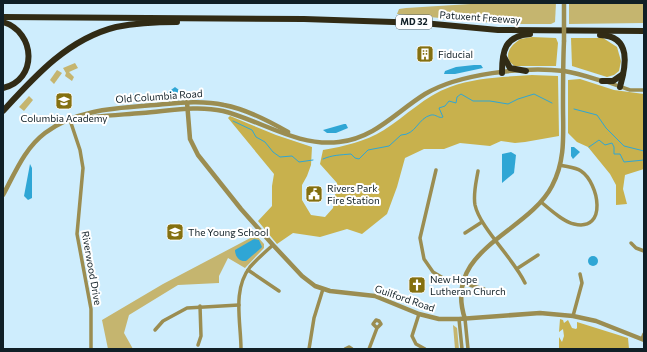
<svg xmlns="http://www.w3.org/2000/svg" width="647" height="352" viewBox="0 0 647 352" font-family="Commissioner,sans-serif">
<style>
.green{fill:#c5b56f}
.forest{fill:#c8b14d}
.water{fill:#2fa6d5}
.lines{fill:none;stroke-linecap:round;stroke-linejoin:round}
.stream{stroke:#2fa6d5;stroke-width:1}
.minor{stroke:#9b8d51;stroke-width:3.5}
.tertiary{stroke:#9b8d51;stroke-width:4.5}
.motorway{stroke:#312b15;stroke-width:6}
.tertiary-bridge{stroke:#9b8d51;stroke-width:4.5}
.labels{text-anchor:middle;stroke-width:4;stroke-linejoin:round;paint-order:stroke}
.shield{fill:#fff;stroke:#586267;stroke-width:1}
.shield-label{font-size:9px;font-weight:bold;fill:#101f26}
.street-label{font-size:10px;fill:#101f26;stroke:#fff}
.poi-label{font-size:10px;fill:#101f26;stroke:#fff;text-anchor:start}
</style>
<rect width="100%" height="100%" fill="#ceedfd"/>
<!-- green -->
<g class="green">
<path d="M486 3H556L555 22 551 24H505L397 14 399 9 406 8Z"/>
<path d="M569 3H644V23L569 24Z"/>
<path d="M75 63 78 68 69 72 74 77 72 81 65 76 66 73 63 68Z"/>
<path d="M57 70 62 73 54 84 50 80Z"/>
<path d="M29 96 33 100 24 111 19 107Z"/>
<path d="M256 235 264 244V248L245 268 228 258 219 276V283L178 285 129 315 124 333 133 349H108L102 320 163 284Z"/>
<path d="M453 325 457 328 459 349H455Z"/>
</g>
<!-- forest -->
<g class="forest">
<path d="M532 37 556 38 558 43 556 66H515C503 59 508 47 519 40 522 38 528 38 532 37Z"/>
<path d="M571 38H603L617 47 621 61 619 71 614 75 607 77 572 66Z"/>
<path d="M532 75 558 76 559 136 525 142 515 143 501 141 490 146 460 143 444 149H424L405 158 397 187 387 214 362 234 347 229 320 237 293 233 277 244 258 221 272 206V186L274 174 228 118 230 116 276 135 312 147 311 165 307 176 302 185V200L311 215 325 217 333 208 337 183 320 164 323 150C345 146 364 142 384 130 406 116 425 96 450 87 476 77 506 77 532 75Z"/>
<path d="M580 79 614 90 644 94V169L625 175 623 189 627 204 616 205V185L610 174 588 147 577 142 568 133V80Z"/>
<path d="M560 319 563 320 564 323 568 320 572 328 576 329 577 328V322L628 338 629 349H559V337L562 342 564 336 563 329 559 332Z"/>
</g>
<!-- water -->
<g class="water">
<path d="M474 65H481L483 68 455 74H444L445 71 456 67Z"/>
<path d="M175 87 179 90C177 95 171 98 166 96L167 93Z"/>
<path d="M134 94 137 95V99L122 100Z"/>
<path d="M344 124H346L348 128 336 133H327L323 130Z"/>
<path d="M571 147H574L580 152 573 159 571 156Z"/>
<path d="M511 152 516 155 514 173 502 183V154Z"/>
<path d="M30 164 32 168V198L28 200 24 196Z"/>
<path d="M254 239 259 240 262 247 260 249 246 261C239 262 235 256 235 250Z"/>
<circle cx="593" cy="261" r="5"/>
</g>
<g class="lines">
<!-- stream -->
<g class="stream">
<path d="M574 109 597 115 606 128 624 146 644 151"/>
<path d="M233 121 252 130 256 137 265 142 273 152 280 157 292 156 299 162 313 160"/>
<path d="M589 147 599 140 605 145 612 143 614 147V154H620L624 162 644 160"/>
<path d="M323 159C332 155 340 155 351 154L355 158 359 159 368 150 389 146 401 135C416 135 418 118 431 115 436 114 439 119 443 117L439 108 445 106 449 101 456 103 457 97 461 94 473 101H490L508 104 518 99 534 94 552 103"/>
</g>
<!-- minor -->
<g class="minor">
<path d="M607 82 630 90H644"/>
<path d="M70 120 80 150 83 168 77 234 91 309V349"/>
<path d="M436 170 420 238 424 259 433 272 443 278 484 289"/>
<path d="M478 171C476 183 473 194 475 205 480 228 514 259 525 283"/>
<path d="M541 202C551 210 562 221 574 224 608 232 599 183 581 171 575 167 567 167 560 165"/>
<path d="M465 233 482 222"/>
<path d="M631 243 636 248 644 251"/>
<path d="M518 268 538 255"/>
<path d="M248 270 279 291"/>
<path d="M419 314 412 336 416 344 425 349"/>
<path d="M573 316 582 283 580 274"/>
<path d="M459 319 462 349"/>
<path d="M465 319 468 349"/>
<path d="M155 330 163 321 187 308 239 305"/>
<path d="M642 339 644 334"/>
<path d="M198 345 201 336 200 306"/>
<path d="M241 349C241 322 232 290 250 267 257 259 265 252 273 245"/>
<path d="M309 349 314 318 323 289"/>
<path d="M345 349 349 347 352 349"/>
<path d="M369 349 377 328 381 324 379 321 376 320 373 324 377 328"/>
</g>
<!-- tertiary -->
<g class="tertiary">
<path d="M187 102 190 139 198 155 241 209 273 245 302 276 315 286 330 291 375 296 419 314 439 319H459L540 313 573 316 596 321 644 340"/>
<path d="M70 120C94 116 118 115 142 113 169 111 197 105 223 111 262 121 298 147 339 142 375 138 396 112 425 94 458 74 525 66 564 71 577 73 589 77 602 81"/>
<path d="M3 195C15 173 24 149 45 133 76 109 118 108 155 105 178 103 201 100 224 105 246 109 269 121 288 132"/>
<path d="M465 319C442 249 527 234 552 186 566 160 563 133 563 105 563 84 563 62 564 41"/>
</g>
<!-- motorway -->
<g class="motorway">
<path d="M3 17 304 19 423 23 498 30 644 31"/>
<path d="M3 22C36 32 38 80 3 88"/>
<path d="M600 35C632 36 626 66 620 87"/>
<path d="M504 57 510 68 526 71"/>
<path d="M502 73C502 50 505 36 530 34"/>
<path d="M602 81H613L623 74"/>
<path d="M3 111C35 76 68 39 116 27 136 23 157 22 177 22"/>
</g>
<!-- tertiary-bridge -->
<path class="tertiary-bridge" d="M564 41V3"/>
</g>
<!-- icons -->
<defs>
<g id="building-square" transform="scale(0.9)"><rect x="-9" y="-9" width="18" height="18" rx="4" fill="#847010" stroke="#fff"/><path d="M-4-6H4V6H1V3H-1V6H-4ZM-2.5-4.3h1.7v1.8h-1.7ZM.8-4.3h1.7v1.8H.8ZM-2.5-1h1.7V.8h-1.7ZM.8-1h1.7V.8H.8Z" fill="#fff"/></g>
<g id="school-square" transform="scale(0.9)"><rect x="-9" y="-9" width="18" height="18" rx="4" fill="#847010" stroke="#fff"/><path d="M0-5L7-2L0 1L-7-2ZM-4 1L0 2.5L4 1V4Q0 6-4 4Z" fill="#fff"/></g>
<g id="civic-square" transform="scale(0.9)"><rect x="-9" y="-9" width="18" height="18" rx="4" fill="#847010" stroke="#fff"/><path d="M-.6-6.5H3V-4.5H.6V-3L4-1V1h2V6H-6V1h2V-1L-.6-3ZM-1.2 2.5V6h2.4V2.5Z" fill="#fff"/></g>
<g id="church-square" transform="scale(0.9)"><rect x="-9" y="-9" width="18" height="18" rx="4" fill="#847010" stroke="#fff"/><path d="M-1.2-6h2.4v3.5h3.3v2.4h-3.3V6h-2.4V-.1h-3.3v-2.4h3.3Z" fill="#fff"/></g>
</defs>
<g fill-rule="evenodd">
<use href="#building-square" x="425" y="54"/>
<use href="#school-square" x="64" y="101"/>
<use href="#civic-square" x="314" y="194"/>
<use href="#school-square" x="175" y="232"/>
<use href="#church-square" x="417" y="285"/>
</g>
<g class="labels">
<!-- shield labels -->
<rect class="shield" x="396" y="15" width="36" height="14" rx="3"/>
<g class="shield-label">
<text x="414" y="25">MD 32</text>
</g>
<!-- street labels -->
<g class="street-label">
<text transform="translate(480 17) rotate(4)" y="4">Patuxent Freeway</text>
<text transform="translate(159 96) rotate(-4)" y="4">Old Columbia Road</text>
<text transform="translate(92 268) rotate(80)" y="4">Riverwood Drive</text>
<text transform="translate(405 298) rotate(19)" y="4">Guilford Road</text>
</g>
<!-- poi labels -->
<g class="poi-label">
<text x="438" y="58">Fiducial</text>
<text x="64" y="122" text-anchor="middle">Columbia Academy</text>
<text x="327" y="192">Rivers Park<tspan x="327" dy="12">Fire Station</tspan></text>
<text x="188" y="236">The Young School</text>
<text x="430" y="283">New Hope<tspan x="430" dy="12">Lutheran Church</tspan></text>
</g>
</g>
<!-- border -->
<rect width="647" height="352" fill="none" stroke="#101f26" stroke-width="8"/>
</svg>
